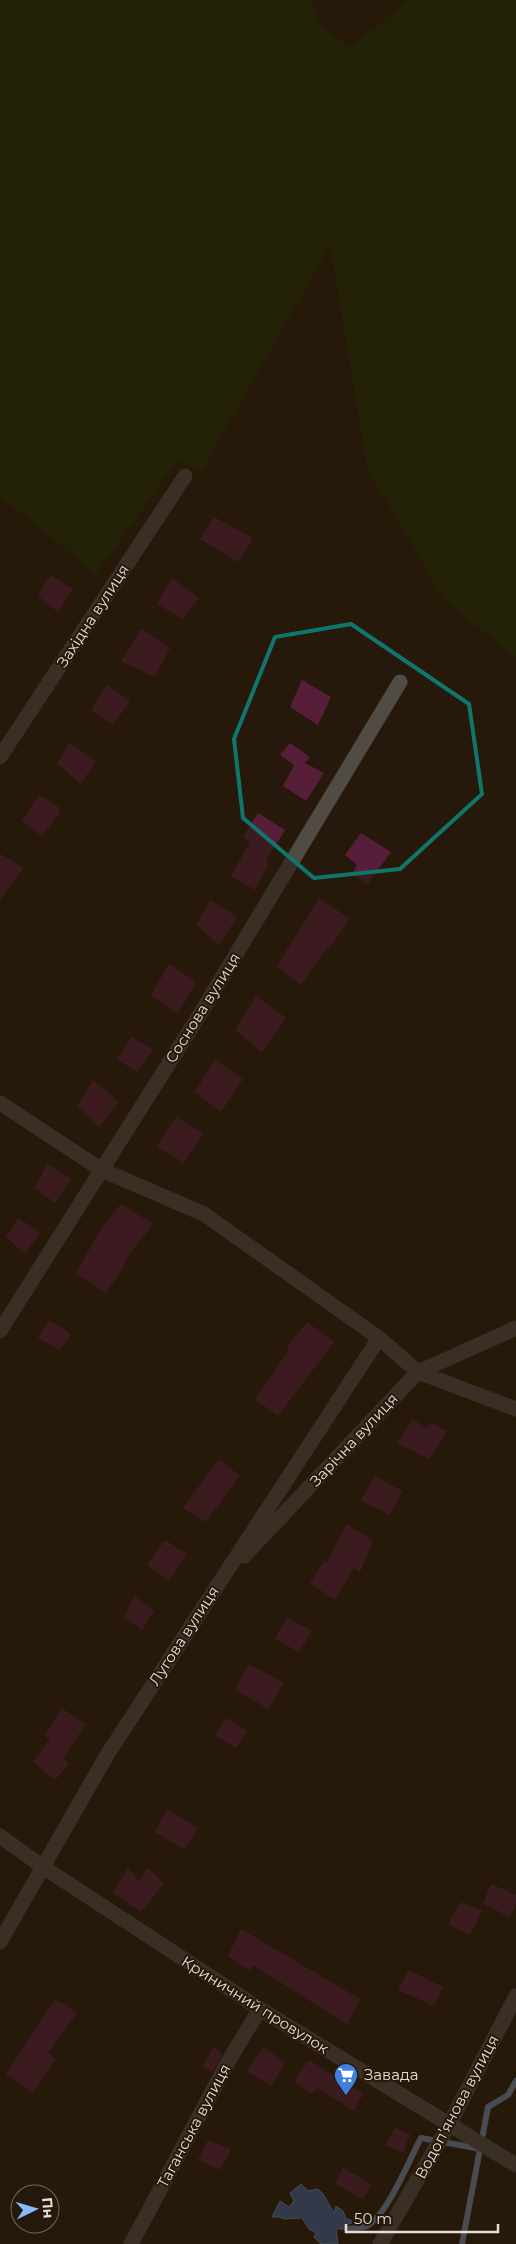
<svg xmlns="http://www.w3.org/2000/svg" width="516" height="2244" viewBox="0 0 516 2244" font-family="Montserrat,sans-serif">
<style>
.green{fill:#1f2b01}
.water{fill:#406294;stroke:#7287a7}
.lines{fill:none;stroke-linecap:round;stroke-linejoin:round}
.stream{stroke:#7287a7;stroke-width:6}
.building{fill:#561e38}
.minor{stroke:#504b43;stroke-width:15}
.marked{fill:none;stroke:#0f766e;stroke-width:4;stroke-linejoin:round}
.labels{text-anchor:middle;stroke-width:4;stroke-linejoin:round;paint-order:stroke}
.street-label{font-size:15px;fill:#e6ddd4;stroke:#26190b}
.poi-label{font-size:15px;fill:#e6ddd4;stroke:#26190b;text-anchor:start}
</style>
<rect width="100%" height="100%" fill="#26190b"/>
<!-- green -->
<path class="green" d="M0 0H310L319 23 351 49 407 0H516V657L445 601 368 470 330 246 202 470 177 461 96 574 0 496Z"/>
<!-- water -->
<path class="water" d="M301 2184 308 2191 318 2189 323 2194 334 2213 336 2206 343 2211 346 2219 351 2220 352 2223 346 2225 347 2229H336L338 2244H321L314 2237 316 2233 309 2229 302 2218 285 2219 279 2217H272L280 2201 289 2207 294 2201 290 2193Z"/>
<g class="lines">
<!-- stream -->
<g class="stream">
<path d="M347 2229C353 2228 362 2228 367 2226 387 2216 410 2158 421 2138L481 2149"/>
<path d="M462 2244 488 2107 508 2095 516 2081"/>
</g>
</g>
<!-- building -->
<g class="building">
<path d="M214 517 253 538 238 562 200 539Z"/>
<path d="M50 575 73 589 58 612 38 596Z"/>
<path d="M172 578 199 598 183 619 157 604Z"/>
<path d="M141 629 170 648 155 677 121 661Z"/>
<path d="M302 680 331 697 318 725 290 707Z"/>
<path d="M107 685 130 701 113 725 91 710Z"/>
<path d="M70 743 96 762 80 784 57 763Z"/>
<path d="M290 743 310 757 305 763 324 773 306 801 283 786 294 765 280 755Z"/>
<path d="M39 795 59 807V814L42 836 22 821Z"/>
<path d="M258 813 285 830 266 861 269 864 255 890 231 876 250 842 243 837Z"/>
<path d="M361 833 391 852 367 885 353 873 357 865 345 855Z"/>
<path d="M0 854 23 868 0 900Z"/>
<path d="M319 898 350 919 329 948 327 947 301 985 277 966Z"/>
<path d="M210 900 237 917 219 945 196 924Z"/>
<path d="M169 964 196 982 178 1014 151 995Z"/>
<path d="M256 996 286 1018 262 1052 235 1030Z"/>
<path d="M132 1037 153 1050 137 1072 117 1059Z"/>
<path d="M215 1059 243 1079 221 1112 195 1092Z"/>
<path d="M93 1080 119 1102 99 1127 77 1106Z"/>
<path d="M176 1117 203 1133 184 1163 157 1146Z"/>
<path d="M47 1164 71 1179 55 1203 35 1188Z"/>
<path d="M121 1204 153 1224 124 1261 126 1263 106 1293 76 1273 102 1227Z"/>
<path d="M18 1218 40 1232 25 1254 6 1237Z"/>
<path d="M49 1320 71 1334 60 1350 38 1338Z"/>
<path d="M307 1322 334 1342 278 1416 255 1399 289 1350 287 1347Z"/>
<path d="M413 1419 426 1428 431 1423 447 1431 429 1459 397 1443Z"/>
<path d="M219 1459 240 1476 206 1522 183 1508Z"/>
<path d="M375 1476 402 1491 390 1515 361 1500Z"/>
<path d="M347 1524 373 1541 360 1572 354 1568 335 1600 310 1583 324 1561 327 1562Z"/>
<path d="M165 1540 187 1554 169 1581 147 1565Z"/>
<path d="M135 1596 154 1611 142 1630 124 1617Z"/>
<path d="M287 1618 312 1631 299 1652 275 1639Z"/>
<path d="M249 1664 284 1683 268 1709 235 1689Z"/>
<path d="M61 1708 86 1724 63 1758 69 1763 55 1780 33 1762 50 1739 45 1736Z"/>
<path d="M226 1718 247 1731 236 1748 215 1735Z"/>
<path d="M167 1809 198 1828 184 1849 155 1832Z"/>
<path d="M128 1868 139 1881 148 1868 164 1883 141 1912 113 1893Z"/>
<path d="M491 1884 516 1895V1904L510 1917 483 1904Z"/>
<path d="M461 1902 482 1911 470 1935 448 1924Z"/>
<path d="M241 1929 360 1999 347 2024 253 1965 250 1971 228 1956Z"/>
<path d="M409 1970 443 1987 434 2006 398 1990Z"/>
<path d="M55 1999 77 2013 48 2053 56 2059 33 2092 6 2074Z"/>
<path d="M214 2047 222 2054 212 2072 202 2066Z"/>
<path d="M263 2047 285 2063 271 2086 247 2071Z"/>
<path d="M309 2060 363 2094 354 2111 317 2088 312 2094 294 2081Z"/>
<path d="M395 2128 410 2134 403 2153 386 2145Z"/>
<path d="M208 2140 231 2149 220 2170 198 2160Z"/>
<path d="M343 2168 371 2184 363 2199 335 2183Z"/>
</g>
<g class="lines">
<!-- minor -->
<g class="minor">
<path d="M0 757 185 476"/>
<path d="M0 1103 102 1170 204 1214 379 1338 418 1372 516 1409"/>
<path d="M0 1331 200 1014 400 682"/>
<path d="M244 1556 418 1372 516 1328"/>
<path d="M0 1836 43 1867 260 2009 516 2165"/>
<path d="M0 1942 107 1755 379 1338"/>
<path d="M131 2244 229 2060 260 2009"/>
<path d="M380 2244 449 2125 516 1996"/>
</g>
</g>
<!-- marked area -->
<path d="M0 0H516V2244H0ZM351 624 469 704 482 794 400 869 314 878 243 818 234 739 275 637Z" fill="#26190b" fill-opacity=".55" fill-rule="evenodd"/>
<path class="marked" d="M351 624 469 704 482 794 400 869 314 878 243 818 234 739 275 637Z"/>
<!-- icons -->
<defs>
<g id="supermarket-pin" transform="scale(1.25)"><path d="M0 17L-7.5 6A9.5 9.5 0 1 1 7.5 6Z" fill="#3f7fe0" stroke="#26190b"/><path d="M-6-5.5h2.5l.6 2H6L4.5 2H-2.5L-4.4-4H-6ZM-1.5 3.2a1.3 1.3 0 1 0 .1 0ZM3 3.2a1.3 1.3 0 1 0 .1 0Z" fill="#fff"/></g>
</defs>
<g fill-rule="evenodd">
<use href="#supermarket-pin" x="346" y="2075"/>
</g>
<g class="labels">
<!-- street labels -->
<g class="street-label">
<text transform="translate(93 616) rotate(-57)" y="5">Західна вулиця</text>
<text transform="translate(203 1008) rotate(-58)" y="5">Соснова вулиця</text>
<text transform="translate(354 1440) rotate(-47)" y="5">Зарічна вулиця</text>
<text transform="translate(184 1636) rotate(-57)" y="5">Лугова вулиця</text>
<text transform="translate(255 2005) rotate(32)" y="5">Криничний провулок</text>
<text transform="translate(457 2107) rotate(-62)" y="5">Водоп’янова вулиця</text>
<text transform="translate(194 2126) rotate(-62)" y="5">Таганська вулиця</text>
</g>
<!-- poi labels -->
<g class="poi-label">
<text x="364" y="2080">Завада</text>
</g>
</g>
<!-- north arrow -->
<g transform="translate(35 2209) rotate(85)"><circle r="24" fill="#26190b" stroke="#73675b"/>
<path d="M0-4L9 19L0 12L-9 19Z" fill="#88bbfc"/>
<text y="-8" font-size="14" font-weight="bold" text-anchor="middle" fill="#e6ddd4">Пн</text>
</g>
<!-- scale -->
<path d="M346 2224v8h152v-8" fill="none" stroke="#e6ddd4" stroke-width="2.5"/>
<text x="354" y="2224" font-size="15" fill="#e6ddd4" stroke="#26190b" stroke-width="4" paint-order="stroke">50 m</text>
</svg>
